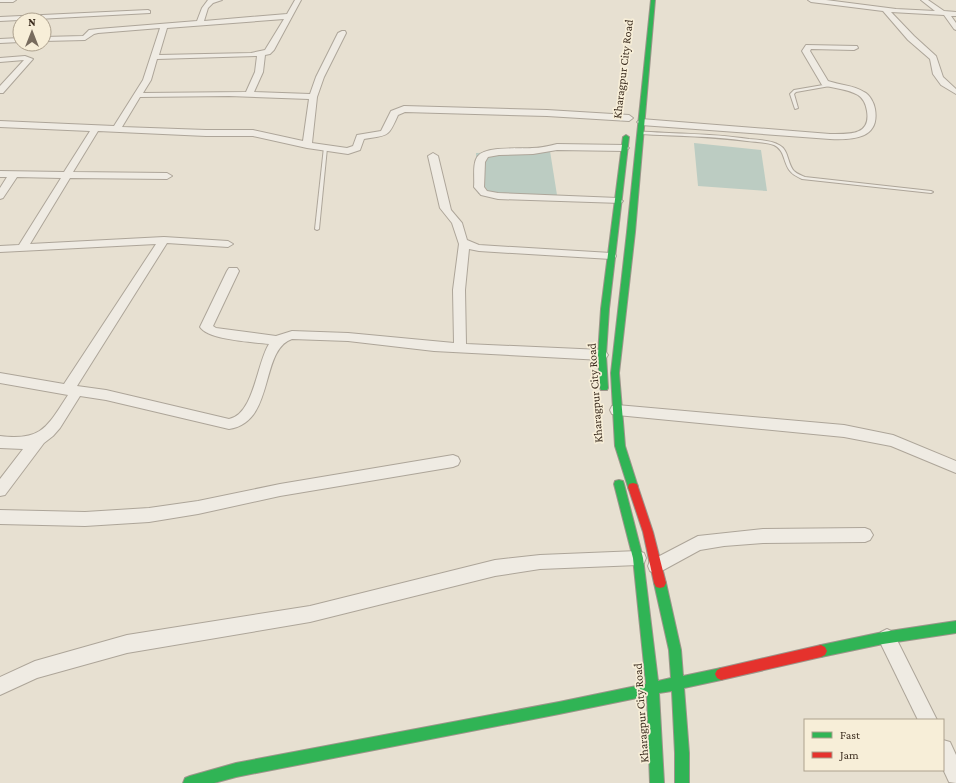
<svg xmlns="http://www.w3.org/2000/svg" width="956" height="783" viewBox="0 0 956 783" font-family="'Crimson Pro',serif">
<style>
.water{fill:#bcccc2}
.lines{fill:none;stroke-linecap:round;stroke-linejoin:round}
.lane-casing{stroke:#ada599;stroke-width:2}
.street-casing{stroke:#ada599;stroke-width:2}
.fast-casing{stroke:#9c958a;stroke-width:2}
.jam-casing{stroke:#9c958a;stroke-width:2}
.lane{fill:#efebe3;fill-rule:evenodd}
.street{fill:#efebe3;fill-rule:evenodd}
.fast{fill:#30b455;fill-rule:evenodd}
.jam{fill:#e5322d;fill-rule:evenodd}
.labels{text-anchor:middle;stroke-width:3.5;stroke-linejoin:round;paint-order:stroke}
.street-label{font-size:12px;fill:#3d2e20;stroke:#f7eed8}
</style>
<rect width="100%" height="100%" fill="#e7e0d1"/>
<!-- water -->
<g class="water">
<path d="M694 143 761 150 767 191 698 186Z"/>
<path d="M550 151 557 195 478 194 476 153Z"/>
</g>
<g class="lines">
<!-- lane casing -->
<g class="lane-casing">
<g id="lane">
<path d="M829 84H830V86L796 92 794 94 798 108 795 109 790 94 794 90Z"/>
<path d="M639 132C649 131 659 133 669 133 696 134 723 135 749 139 759 140 771 140 779 145 789 150 787 163 794 171 797 174 801 175 805 177L931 191 933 192 931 193 802 179C798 177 793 175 790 171 783 162 785 150 774 145 766 142 756 142 747 141 712 136 676 136 640 134H639Z"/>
<path d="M324 147 327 148 319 229 317 230 315 229Z"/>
</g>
</g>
<!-- street casing -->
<g class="street-casing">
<g id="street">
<path d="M0 0H16L13 2H0Z"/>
<path d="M208 0H222L213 3 208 8 204 21 287 14 295 0H301L274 50 270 54 265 55 263 72 254 92 310 94 316 77 338 33 342 31H345L346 33 324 77 317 97 312 143 347 148 353 146 357 135 381 131 391 111 404 106 547 110 629 115 633 118 629 121 547 116 405 112 398 115C388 138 388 135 364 139L360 150 348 154 307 148 253 136H206L98 131 73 172 167 173 172 176 167 179 70 178 30 244 164 237 228 241 233 244 228 247 167 243 77 386 106 390 229 419C254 415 257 362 269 344 253 342 208 340 200 327L227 271 229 268H237L239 271 213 326 216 328 276 336 292 331 348 333 454 343 453 290 459 244 452 223 440 208 428 156 433 153 438 156 451 210 462 223 467 240 479 245 611 253 615 254 616 256 615 258 611 259 479 251 469 249 465 290 466 344 602 350 606 352 608 355 606 358 602 360 434 351 348 341 292 339C259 350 276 422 229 429L106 400 80 396 60 428 53 436 44 443 5 495 0 496V479L23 449 0 448V436C42 441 47 427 68 395L0 383V373L64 384 156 244 0 252V246L19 245 61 178 17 177 3 198 0 199V188L7 177H0V171L64 172 90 131 0 127V121L114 126 143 80 160 28 98 33 94 34 85 40 44 41V37L83 36 89 30 98 29 197 21 202 8ZM284 19 265 50 251 53 159 55 167 28ZM257 56 255 72 246 92 143 93 151 80 157 59ZM229 96 309 99 303 141 253 130H206L122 127 140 97Z"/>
<path d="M808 0H826L896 9 935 11 921 0H928L944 11 956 12V16H951L956 23V30L954 29 944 15 891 12 914 36 936 56 943 77 956 89V94L941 85 933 74 930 59 908 40 883 11 811 2Z"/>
<path d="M148 10 150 11V13L0 21V17Z"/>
<path d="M20 38V42L0 43V39Z"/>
<path d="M806 45 857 46 858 48 854 50 811 49 810 51 828 81C839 85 854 85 864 92 870 95 874 103 875 109 880 139 853 140 830 139L641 125 637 122 641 119 830 134C849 134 871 136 867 111 866 105 864 99 858 95 848 89 833 88 822 85L802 51Z"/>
<path d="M25 56 33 59 3 93H0V86L24 60 0 62V58Z"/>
<path d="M557 144 625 145 629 148 625 151 557 150 533 154 499 155 488 157 485 162 484 187 487 191 498 193 618 198 623 201 621 203 498 199 481 195 474 187C475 179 472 163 478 156 486 146 520 149 532 148 541 148 549 146 557 144Z"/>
<path d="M617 405 844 425 893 435 956 461V473L891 446 844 437 617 415 612 414 610 410 612 406Z"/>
<path d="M453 455 458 457 460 461 458 465 453 467 280 496 198 514 149 522 85 526 0 524V510L85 512 149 508 198 501 280 484Z"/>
<path d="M865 528 870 530 873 535 870 540 865 542 763 543 724 546 700 550 656 574 650 571 648 566 650 561 698 536 763 529Z"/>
<path d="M638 551 644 553 646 558 644 563 638 565 540 569 495 576 310 622 127 653 37 678 0 695V677L35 661 127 635 310 606 495 560 540 555Z"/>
<path d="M887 629 893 632 937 720H918L878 638 881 632Z"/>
<path d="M943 740 950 742 956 755V783L949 782 943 769Z"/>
</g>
</g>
<!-- fast casing -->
<g class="fast-casing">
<g id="fast">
<path d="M651 0H655L635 232 619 373 625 446 638 487 637 490 633 491 629 490 628 487 615 446 611 373 627 232Z"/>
<path d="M626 135 629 137 609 309 606 355 608 388 607 390H601L600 388 598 355 601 309 623 137Z"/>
<path d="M619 480 623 481 624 484 643 558 658 681 671 678 669 650 654 583 656 579 660 578 664 579 666 583 681 650 683 676 721 668 725 670 727 674 725 678 721 680 684 688 689 753V783H675V753L672 691 659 693 664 783H650L647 696 559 714 236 777 214 783H183L185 778 190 776 236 763 559 702 646 684 633 558 614 484 615 481Z"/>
<path d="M956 621V633L883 644 821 657 817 655 815 651 817 647 821 645 883 632Z"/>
</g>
</g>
<!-- jam casing -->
<g class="jam-casing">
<g id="jam">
<path d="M633 483 637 484 653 532 666 583 664 587 660 588 656 587 654 583 643 532 628 487 629 484Z"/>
<path d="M821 645 825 647 827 651 825 655 821 657 721 680 717 678 715 674 717 670 721 668Z"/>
</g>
</g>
<!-- lane -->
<use href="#lane" class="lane"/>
<!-- street -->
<use href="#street" class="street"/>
<!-- fast -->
<use href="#fast" class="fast"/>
<!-- jam -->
<use href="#jam" class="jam"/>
</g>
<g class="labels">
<!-- street labels -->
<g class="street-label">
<text transform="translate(623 69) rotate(-83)" y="4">Kharagpur City Road</text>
<text transform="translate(595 393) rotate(-94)" y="4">Kharagpur City Road</text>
<text transform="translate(641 713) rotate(-94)" y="4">Kharagpur City Road</text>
</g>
</g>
<!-- legend -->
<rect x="804" y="719" width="140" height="52" fill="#f7eed8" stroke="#ada18e"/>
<rect x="812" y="732" width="20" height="6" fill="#30b455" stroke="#ada18e"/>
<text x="840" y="739" font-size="12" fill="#3d2e20">Fast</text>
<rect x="812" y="752" width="20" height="6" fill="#e5322d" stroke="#ada18e"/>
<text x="840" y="759" font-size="12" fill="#3d2e20">Jam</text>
<!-- north arrow -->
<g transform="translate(32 32)"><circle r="19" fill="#f7eed8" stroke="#ada18e"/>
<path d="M0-3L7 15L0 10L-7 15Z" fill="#786c5e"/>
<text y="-6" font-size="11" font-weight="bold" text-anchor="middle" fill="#3d2e20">N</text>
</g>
</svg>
